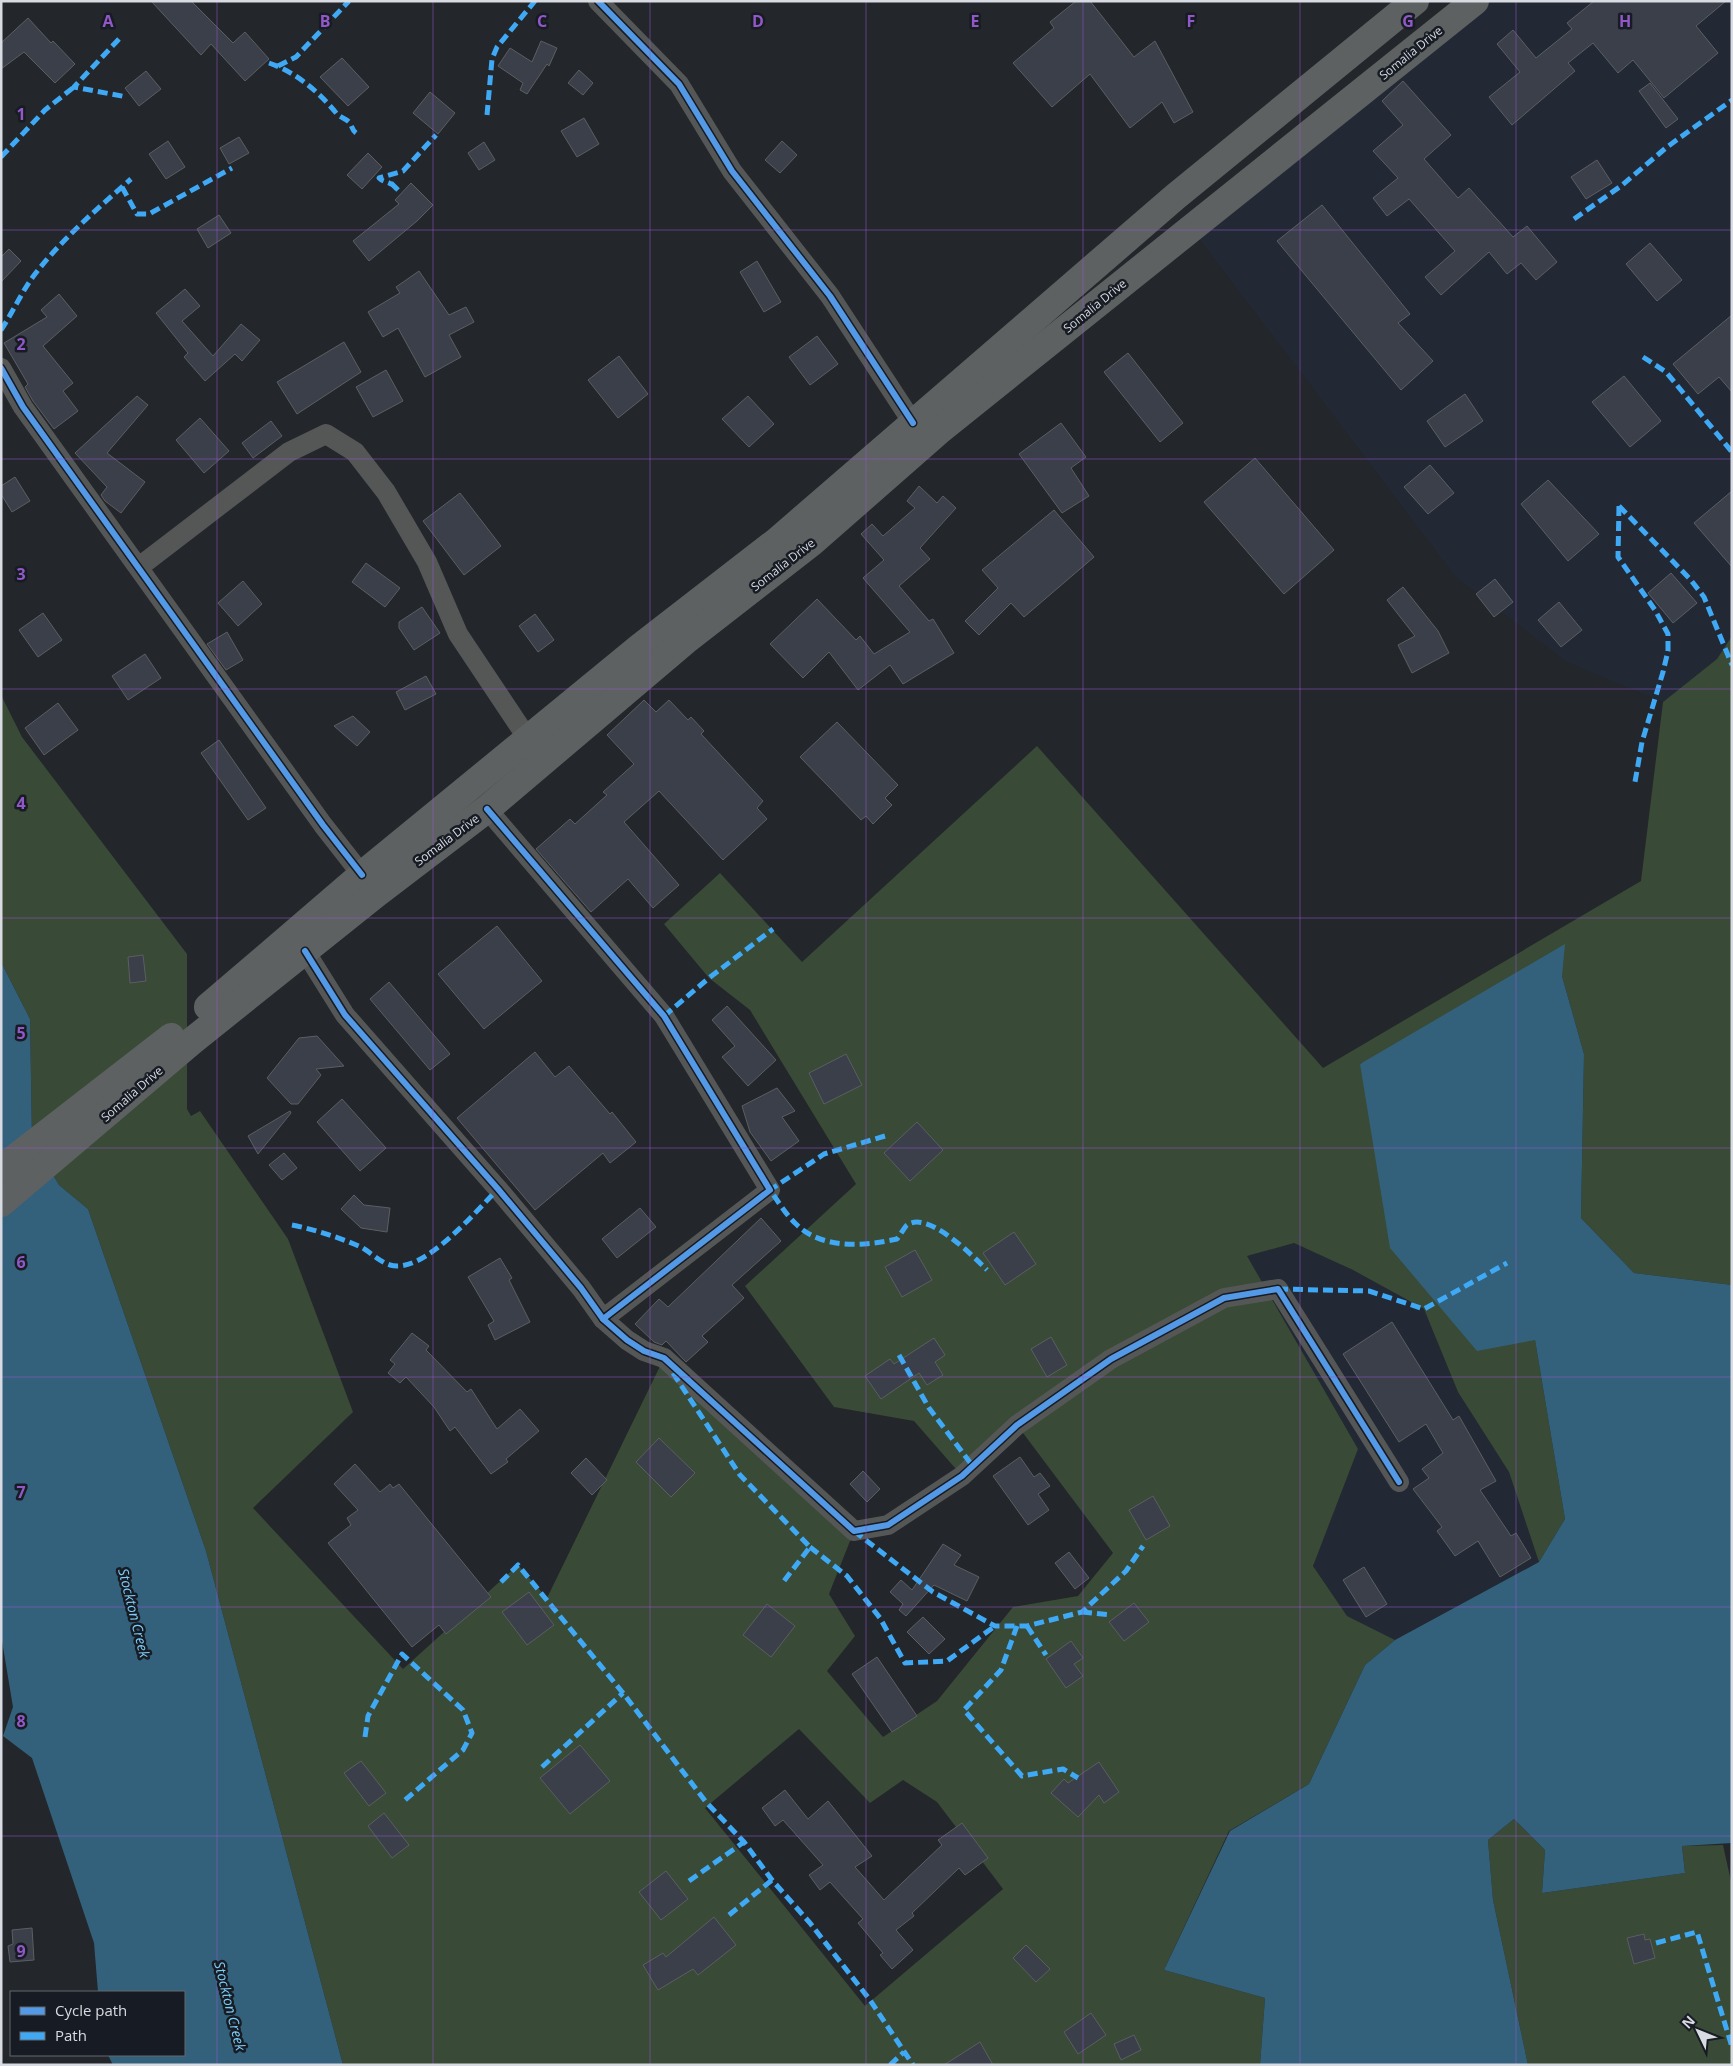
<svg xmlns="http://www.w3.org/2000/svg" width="1733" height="2066" viewBox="0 0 1733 2066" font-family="'Open Sans',sans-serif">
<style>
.built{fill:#222935}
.green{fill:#394a36;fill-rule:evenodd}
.water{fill:#33617b}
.building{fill:#3a3f49;stroke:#5c5e62}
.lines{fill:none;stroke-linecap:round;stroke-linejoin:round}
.street{stroke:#555757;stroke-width:20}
.primary{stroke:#5e6161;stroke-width:28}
.quiet{stroke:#3fa9f5;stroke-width:5;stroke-dasharray:10 5;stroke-linecap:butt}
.cycleway-casing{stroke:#171b23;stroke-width:9}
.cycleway{stroke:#5399e6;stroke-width:6}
.grid{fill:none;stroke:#9258c8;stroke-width:1;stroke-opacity:0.55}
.labels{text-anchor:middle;stroke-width:5;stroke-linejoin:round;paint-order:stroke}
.street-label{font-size:12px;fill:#d8dbe1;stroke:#171b23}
.water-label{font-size:14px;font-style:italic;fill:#7dcdf9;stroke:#171b23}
.grid-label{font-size:16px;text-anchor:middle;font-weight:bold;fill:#9258c8;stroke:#171b23;stroke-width:5;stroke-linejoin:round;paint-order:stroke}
</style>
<rect width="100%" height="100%" fill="#23262a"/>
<!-- built -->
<g class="built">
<path d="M1475 1H1732V710L1717 659 1663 702 1567 662 1456 577 1192 229Z"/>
<path d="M1294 1243 1353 1270 1424 1309 1458 1392 1509 1472 1539 1562 1395 1640 1347 1616 1313 1565 1358 1449 1247 1256Z"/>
</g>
<!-- green -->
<g class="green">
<path d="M1732 636V1285L1634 1273 1581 1218 1584 1054 1562 976 1360 1064 1535 1340 1565 1519 1539 1562 1509 1472 1458 1392 1424 1309 1353 1270 1294 1243 1247 1256 1358 1449 1313 1566 1347 1616 1395 1640 1365 1665 1309 1784 1229 1831 1164 1970 1265 1998 1260 2065H343L206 1551 88 1209 59 1185 32 1139 30 1019 1 962V695L22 737 187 954V1109L191 1116 200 1111 288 1239 353 1412 253 1508 403 1669 518 1565 547 1598 664 1358 854 1531 829 1594 855 1636 827 1671 883 1737 937 1701 1013 1607 1078 1596 1113 1553 1017 1425 962 1476 914 1421 834 1407 745 1286 856 1184 750 1010 709 978 664 924 720 873 802 962 1037 746 1323 1068 1641 881 1663 702 1717 659ZM799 1729 870 1803 903 1780 937 1802 1003 1889 865 2006 705 1808Z"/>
<path d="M1514 1819 1545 1850 1542 1893 1685 1873 1682 1846 1723 1845 1732 1886V2065H1528L1493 1900 1488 1840Z"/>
</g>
<!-- water -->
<g class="water">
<path d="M1565 944 1562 976 1584 1054 1581 1218 1634 1273 1732 1285V1843L1682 1846 1685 1873 1542 1893 1545 1850 1514 1819 1488 1840 1493 1900 1528 2065H1260L1265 1998 1164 1970 1230 1831 1309 1784 1365 1665 1395 1640 1539 1562 1565 1519 1535 1340 1477 1351 1390 1248 1360 1064Z"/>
<path d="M1 962 30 1019 32 1139 59 1185 88 1209 206 1551 343 2065H113L108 2055H184V1992H98L94 1943 32 1758 3 1736 13 1707 1 1635Z"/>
</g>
<!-- building -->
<g class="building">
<path d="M151 1H191L233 43 245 32 269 59 245 81 211 44 201 55Z"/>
<path d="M1076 1H1090L1134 57 1155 41 1193 112 1174 123 1162 102 1130 128 1090 74 1052 107 1013 63 1054 28 1050 22Z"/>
<path d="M1594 1H1726L1696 26 1718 53 1664 98 1633 60 1618 73 1593 43 1568 63 1575 71 1512 125 1489 97 1520 72 1497 44 1513 30 1536 58 1572 29 1567 23Z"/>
<path d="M28 18 51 43 53 41 75 64 55 83 24 52 1 69V43Z"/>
<path d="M541 41 557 48 549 66 547 64 527 94 520 90 523 83 498 66 510 48 532 62Z"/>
<path d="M342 58 369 87 348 106 320 77Z"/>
<path d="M579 70 593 83 583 95 568 83Z"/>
<path d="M146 71 161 89 139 106 125 88Z"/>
<path d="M1403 81 1451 135 1424 159 1458 198 1469 188 1513 237 1527 226 1557 262 1536 280 1521 263 1507 274 1489 252 1441 295 1425 277 1455 251 1409 199 1387 216 1373 198 1398 178 1373 151 1403 125 1382 101Z"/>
<path d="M1650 83 1678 119 1666 128 1639 91Z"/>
<path d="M430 92 455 113 438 134 413 113Z"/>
<path d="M584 118 599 144 577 157 561 131Z"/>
<path d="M239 137 249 153 229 164 220 148Z"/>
<path d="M168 141 185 167 166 179 149 154Z"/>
<path d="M782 141 797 155 780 173 765 160Z"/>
<path d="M484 142 495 160 479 170 468 153Z"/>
<path d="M368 153 382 167 362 189 347 175Z"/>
<path d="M1597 160 1612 183 1586 199 1571 177Z"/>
<path d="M411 183 433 205 417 221 369 261 353 241 399 204 395 200Z"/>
<path d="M1322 205 1410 314 1398 323 1433 361 1401 390 1277 241Z"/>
<path d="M219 215 231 233 208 248 197 229Z"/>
<path d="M1650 243 1682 280 1657 301 1626 264Z"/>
<path d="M9 249 21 261 1 282V257Z"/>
<path d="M757 261 781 302 764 312 740 272Z"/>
<path d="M419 271 449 315 466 307 474 322 449 335 461 357 425 377 398 328 383 337 368 312 400 293 396 287Z"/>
<path d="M185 289 200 306 182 321 213 356 241 324 260 340 242 361 235 354 205 381 184 357 188 353 156 313Z"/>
<path d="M59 294 77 316 43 346 73 383 63 391 78 411 54 429 33 401 25 387 28 384 4 343 47 317 41 310Z"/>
<path d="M1732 315V392L1719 377 1698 394 1673 364Z"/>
<path d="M817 336 838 364 810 385 789 357Z"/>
<path d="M344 342 361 372 297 414 277 382Z"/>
<path d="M1128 353 1183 423 1160 442 1104 372Z"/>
<path d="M619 356 648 394 618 418 588 380Z"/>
<path d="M386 370 403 401 373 417 356 387Z"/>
<path d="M1624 376 1661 421 1630 447 1592 402Z"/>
<path d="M1465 394 1483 421 1445 447 1427 421Z"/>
<path d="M137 396 148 405 107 453 145 482 121 513 105 501 101 495 107 487 75 453Z"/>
<path d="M748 396 774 424 749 447 722 419Z"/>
<path d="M200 418 229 451 204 473 176 440Z"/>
<path d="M271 421 282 436 253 458 242 443Z"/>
<path d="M1061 423 1086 457 1071 468 1089 496 1062 513 1019 454Z"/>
<path d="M1255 458 1334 550 1284 594 1204 502Z"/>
<path d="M1430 465 1454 493 1428 514 1404 487Z"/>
<path d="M15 477 30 501 12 512 1 494V486Z"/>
<path d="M1548 480 1599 534 1568 561 1521 504Z"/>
<path d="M919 486 937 503 943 496 956 508 920 548 930 559 899 586 929 621 933 619 954 653 903 684 890 665 858 690 829 652 803 678 770 644 817 599 856 640 860 636 874 654 910 632 863 578 884 560 861 534 872 524 883 536 915 508 907 501Z"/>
<path d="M1732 491V567L1694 523Z"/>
<path d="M460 493 501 546 464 575 423 521Z"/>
<path d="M1054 510 1094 557 1024 617 1011 603 979 635 965 621 998 588 982 570Z"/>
<path d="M366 563 400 588 385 607 352 582Z"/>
<path d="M1671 573 1697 603 1673 623 1648 593Z"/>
<path d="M1495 579 1513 602 1494 617 1476 594Z"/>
<path d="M243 581 262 604 238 626 218 603Z"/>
<path d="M1403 587 1438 631 1449 653 1412 673 1398 645 1415 636 1387 600Z"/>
<path d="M1559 602 1582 630 1561 647 1538 620Z"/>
<path d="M422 607 440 633 414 650 399 628V622Z"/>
<path d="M43 613 62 640 38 657 19 630Z"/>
<path d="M535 614 554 640 538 652 519 626Z"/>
<path d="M227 632 243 660 226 670 207 644Z"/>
<path d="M145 654 161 678 128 700 112 676Z"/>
<path d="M426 676 436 694 405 710 396 692Z"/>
<path d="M644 700 656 712 669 700 688 720 691 717 704 731 701 734 763 801 757 808 767 819 723 860 659 791 624 822 679 885 653 908 628 879 591 912 536 849 570 819 575 824 607 795 603 792 634 764 607 735Z"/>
<path d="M58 703 78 730 44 755 25 728Z"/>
<path d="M353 716 370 732 357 746 334 726Z"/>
<path d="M837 722 898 785 885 798 892 805 873 824 866 816 861 820 800 757Z"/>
<path d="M219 740 266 808 248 820 201 753Z"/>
<path d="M497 926 542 981 484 1029 438 974Z"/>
<path d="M143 955 146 981 130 983 128 957Z"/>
<path d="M389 982 450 1054 430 1070 370 999Z"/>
<path d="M727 1006 776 1060 748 1086 722 1057 735 1046 712 1020Z"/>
<path d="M317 1036 344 1066 316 1069 321 1075 298 1104H291L267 1078 299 1038Z"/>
<path d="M535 1052 555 1077 569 1066 610 1114 612 1112 636 1142 610 1163 603 1153 535 1210 457 1118Z"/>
<path d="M846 1054 862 1085 824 1104 809 1073Z"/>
<path d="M777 1088 795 1111 782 1117 799 1141 771 1161 750 1132 742 1106Z"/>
<path d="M342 1099 386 1148 360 1171 317 1122Z"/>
<path d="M290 1111 291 1113 258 1154 248 1136Z"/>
<path d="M917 1122 943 1150 910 1181 884 1153Z"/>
<path d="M284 1153 297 1168 282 1180 269 1165Z"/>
<path d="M354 1195 364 1205 390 1208 387 1232 361 1228 341 1209Z"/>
<path d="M640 1208 656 1227 617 1258 602 1239Z"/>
<path d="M761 1218 781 1241 732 1285 744 1298 702 1336 708 1342 686 1362 666 1341 662 1345 654 1342 635 1324 659 1299 668 1307Z"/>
<path d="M1014 1232 1036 1264 1005 1285 983 1253Z"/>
<path d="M915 1250 932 1280 902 1297 885 1267Z"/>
<path d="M500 1258 512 1278 509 1280 530 1322 495 1340 488 1325 494 1321 468 1277Z"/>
<path d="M1392 1322 1453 1420 1459 1416 1496 1481 1480 1490 1511 1536 1516 1533 1531 1558 1500 1577 1478 1541 1455 1556 1437 1531 1442 1527 1413 1489 1429 1478 1422 1469 1443 1453 1426 1424 1399 1442 1343 1354Z"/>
<path d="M412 1333 429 1346 426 1350 467 1392 471 1389 497 1429 520 1409 539 1431 506 1459 508 1462 491 1474 455 1427 450 1431 434 1407 406 1377 400 1383 388 1373 395 1364 390 1360Z"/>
<path d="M1051 1337 1067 1365 1047 1377 1031 1349Z"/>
<path d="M934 1338 945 1355 935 1362 943 1375 927 1385 919 1373 881 1399 865 1376 890 1359 894 1364Z"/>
<path d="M659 1438 695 1473 671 1497 636 1462Z"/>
<path d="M1020 1457 1034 1477 1040 1473 1050 1486 1038 1494 1049 1510 1028 1525 993 1476Z"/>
<path d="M586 1458 607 1480 592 1495 571 1473Z"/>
<path d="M355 1464 380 1492 390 1484 393 1488 399 1484 491 1597 446 1634 439 1625 412 1647 328 1543 351 1525 347 1518 358 1510 334 1484Z"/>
<path d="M863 1471 880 1489 867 1502 850 1484Z"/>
<path d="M1153 1496 1170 1526 1146 1540 1129 1510Z"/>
<path d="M943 1544 961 1555 954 1565 979 1577 967 1601 934 1585 906 1616 899 1610 903 1604 890 1592 901 1580 912 1590Z"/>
<path d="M1069 1552 1089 1578 1075 1589 1055 1563Z"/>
<path d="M1364 1567 1387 1604 1366 1617 1343 1580Z"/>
<path d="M529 1592 554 1625 527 1645 502 1612Z"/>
<path d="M1134 1603 1149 1622 1124 1641 1109 1622Z"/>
<path d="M767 1604 795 1626 771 1657 743 1635Z"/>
<path d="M923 1617 945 1639 929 1654 907 1632Z"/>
<path d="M1071 1641 1083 1658 1074 1664 1083 1676 1066 1688 1046 1659Z"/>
<path d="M877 1657 917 1716 892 1732 852 1674Z"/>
<path d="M580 1745 610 1781 570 1814 540 1778Z"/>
<path d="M361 1761 386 1793 369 1806 344 1773Z"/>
<path d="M1099 1762 1119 1792 1104 1803 1099 1795 1078 1817 1051 1793 1064 1779 1068 1783Z"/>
<path d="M785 1790 808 1819 828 1801 872 1856 855 1867 884 1900 942 1845 938 1840 962 1823 988 1858 965 1875 959 1868 912 1913 914 1916 896 1930 913 1950 892 1969 880 1955 883 1953 858 1923 863 1919 830 1882 820 1890 809 1875 823 1865 783 1820 775 1826 762 1808Z"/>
<path d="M384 1813 409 1845 392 1858 368 1826Z"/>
<path d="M666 1871 688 1899 661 1920 639 1892Z"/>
<path d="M714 1917 736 1945 698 1975 693 1969 658 1990 643 1965 663 1953 666 1957Z"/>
<path d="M32 1928 34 1960 10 1962 8 1946 13 1944 12 1930Z"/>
<path d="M1644 1934 1645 1940 1650 1939 1655 1958 1634 1964 1627 1938Z"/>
<path d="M1026 1945 1050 1969 1036 1982 1013 1958Z"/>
<path d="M1091 2013 1106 2035 1078 2054 1064 2032Z"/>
<path d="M1134 2035 1141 2050 1121 2060 1114 2044Z"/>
<path d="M980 2042 993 2065H944Z"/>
</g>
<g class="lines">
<!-- street -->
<g class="street">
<path d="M598 1 679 84 732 171 830 296 913 423"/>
<path d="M1 368 23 407 323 825 362 875"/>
<path d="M139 567 289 452 326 434 355 452 386 492 427 562 458 634 528 739"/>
<path d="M487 809 664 1016 770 1190 603 1319"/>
<path d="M305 951 345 1015 498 1189 581 1288 603 1319 627 1340 644 1351 664 1358 854 1531 888 1525 962 1476 1017 1425 1111 1359 1224 1298 1278 1289 1399 1482"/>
</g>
<!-- primary -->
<g class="primary">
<path d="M208 1007 362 875 640 647 777 541 1175 197 1415 1"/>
<path d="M1 1169 171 1037"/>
<path d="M1 1203 192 1041 377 893 487 809 685 641 811 543 941 429 1475 1"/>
</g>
<!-- quiet -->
<g class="quiet">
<path d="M119 39 74 87 127 97"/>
<path d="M269 63C296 72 320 93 337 114 341 118 347 119 350 123 352 127 352 130 356 133"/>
<path d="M278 66 296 57 349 1"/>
<path d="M487 115 492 59 497 47 535 1"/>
<path d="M1 157 45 110 74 87"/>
<path d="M391 183 399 191C396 189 394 185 391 184 386 181 383 182 379 178L403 171 436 135"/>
<path d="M122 187 137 214H149L232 168"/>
<path d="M1574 219 1621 186 1667 147 1732 100"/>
<path d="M1 330C13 312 22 291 35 274 63 238 97 209 131 179"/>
<path d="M1643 357 1666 372 1732 452"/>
<path d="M1619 506 1618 557 1655 610 1668 634V651L1663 672 1642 742 1635 782"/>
<path d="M1619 506 1690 579 1704 597 1732 665"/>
<path d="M664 1016 709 978 773 929"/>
<path d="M885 1136 824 1154 770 1190C778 1201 786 1215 796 1224 822 1250 865 1246 897 1239 900 1235 903 1230 906 1226 926 1208 974 1257 987 1270"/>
<path d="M292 1225C316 1230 338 1237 361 1247 370 1252 380 1262 390 1265 423 1275 476 1211 498 1189"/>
<path d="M1278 1289 1369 1291 1424 1309 1507 1263"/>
<path d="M899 1355 929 1408 972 1465"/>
<path d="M673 1373 740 1475 810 1547 784 1581"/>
<path d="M854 1531 933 1592 995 1626H1027L1082 1612 1126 1571 1143 1546"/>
<path d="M810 1547 847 1576 880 1618 905 1663 947 1661 995 1626"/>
<path d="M501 1582 518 1565 623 1693 706 1802 744 1842 772 1880 810 1923 870 2000 913 2065"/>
<path d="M1082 1612 1111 1615"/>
<path d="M1017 1626 1001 1670 964 1710 1022 1776 1063 1769 1078 1778"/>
<path d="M1027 1626 1046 1655"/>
<path d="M365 1737 368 1716 402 1654 463 1710 472 1733 463 1750 405 1800"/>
<path d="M542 1767 623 1693"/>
<path d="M689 1881 744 1842"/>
<path d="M729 1915 772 1880"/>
<path d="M1656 1943 1697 1932 1732 2047"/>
<path d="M890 2065 904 2052"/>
</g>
<!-- cycleway casing -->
<g class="cycleway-casing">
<g id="cycleway">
<path d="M598 1 679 84 732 171 830 296 913 423"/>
<path d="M1 368 23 407 323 825 362 875"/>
<path d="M487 809 664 1016 770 1190 603 1319"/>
<path d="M305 951 345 1015 498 1189 581 1288 603 1319 627 1340 644 1351 664 1358 854 1531 888 1525 962 1476 1017 1425 1111 1359 1224 1298 1278 1289 1399 1482"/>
</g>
</g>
<!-- cycleway -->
<use href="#cycleway" class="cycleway"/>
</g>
<!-- grid -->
<path class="grid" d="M217 1V2065M433 1V2065M650 1V2065M866 1V2065M1083 1V2065M1300 1V2065M1516 1V2065M1 230H1732M1 459H1732M1 689H1732M1 918H1732M1 1148H1732M1 1377H1732M1 1607H1732M1 1836H1732"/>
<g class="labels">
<!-- street labels -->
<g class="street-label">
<text transform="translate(1411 53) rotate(-39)" y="4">Somalia Drive</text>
<text transform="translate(1095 306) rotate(-39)" y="4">Somalia Drive</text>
<text transform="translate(783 565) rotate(-38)" y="4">Somalia Drive</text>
<text transform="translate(447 840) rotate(-37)" y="4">Somalia Drive</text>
<text transform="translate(132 1094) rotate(-41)" y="4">Somalia Drive</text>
</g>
<!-- water labels -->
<g class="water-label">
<text transform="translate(134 1613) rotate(76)" y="5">Stockton Creek</text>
<text transform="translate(230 2006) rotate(76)" y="5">Stockton Creek</text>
</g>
</g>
<g class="grid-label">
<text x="108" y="27">A</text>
<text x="325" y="27">B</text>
<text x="542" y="27">C</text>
<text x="758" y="27">D</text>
<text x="975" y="27">E</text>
<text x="1191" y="27">F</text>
<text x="1408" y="27">G</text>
<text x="1625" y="27">H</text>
<text x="21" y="120">1</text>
<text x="21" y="350">2</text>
<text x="21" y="580">3</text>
<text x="21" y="809">4</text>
<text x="21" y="1039">5</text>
<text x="21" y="1268">6</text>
<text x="21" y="1498">7</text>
<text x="21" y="1727">8</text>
<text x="21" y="1957">9</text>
</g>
<!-- border -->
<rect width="1733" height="2066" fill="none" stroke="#d8dbe1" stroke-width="5"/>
<!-- legend -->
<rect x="10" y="1991" width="175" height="65" fill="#171b23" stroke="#64686f"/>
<rect x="20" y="2007" width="25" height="8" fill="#5399e6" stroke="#64686f"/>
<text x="55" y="2016" font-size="15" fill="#d8dbe1">Cycle path</text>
<rect x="20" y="2032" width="25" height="8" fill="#3fa9f5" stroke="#64686f"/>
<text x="55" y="2041" font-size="15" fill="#d8dbe1">Path</text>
<!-- north arrow -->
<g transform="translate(1698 2031) rotate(313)" stroke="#171b23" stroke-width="4" paint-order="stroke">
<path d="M0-4L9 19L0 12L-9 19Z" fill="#d8dbe1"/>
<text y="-8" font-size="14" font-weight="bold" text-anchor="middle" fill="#d8dbe1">N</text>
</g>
</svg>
